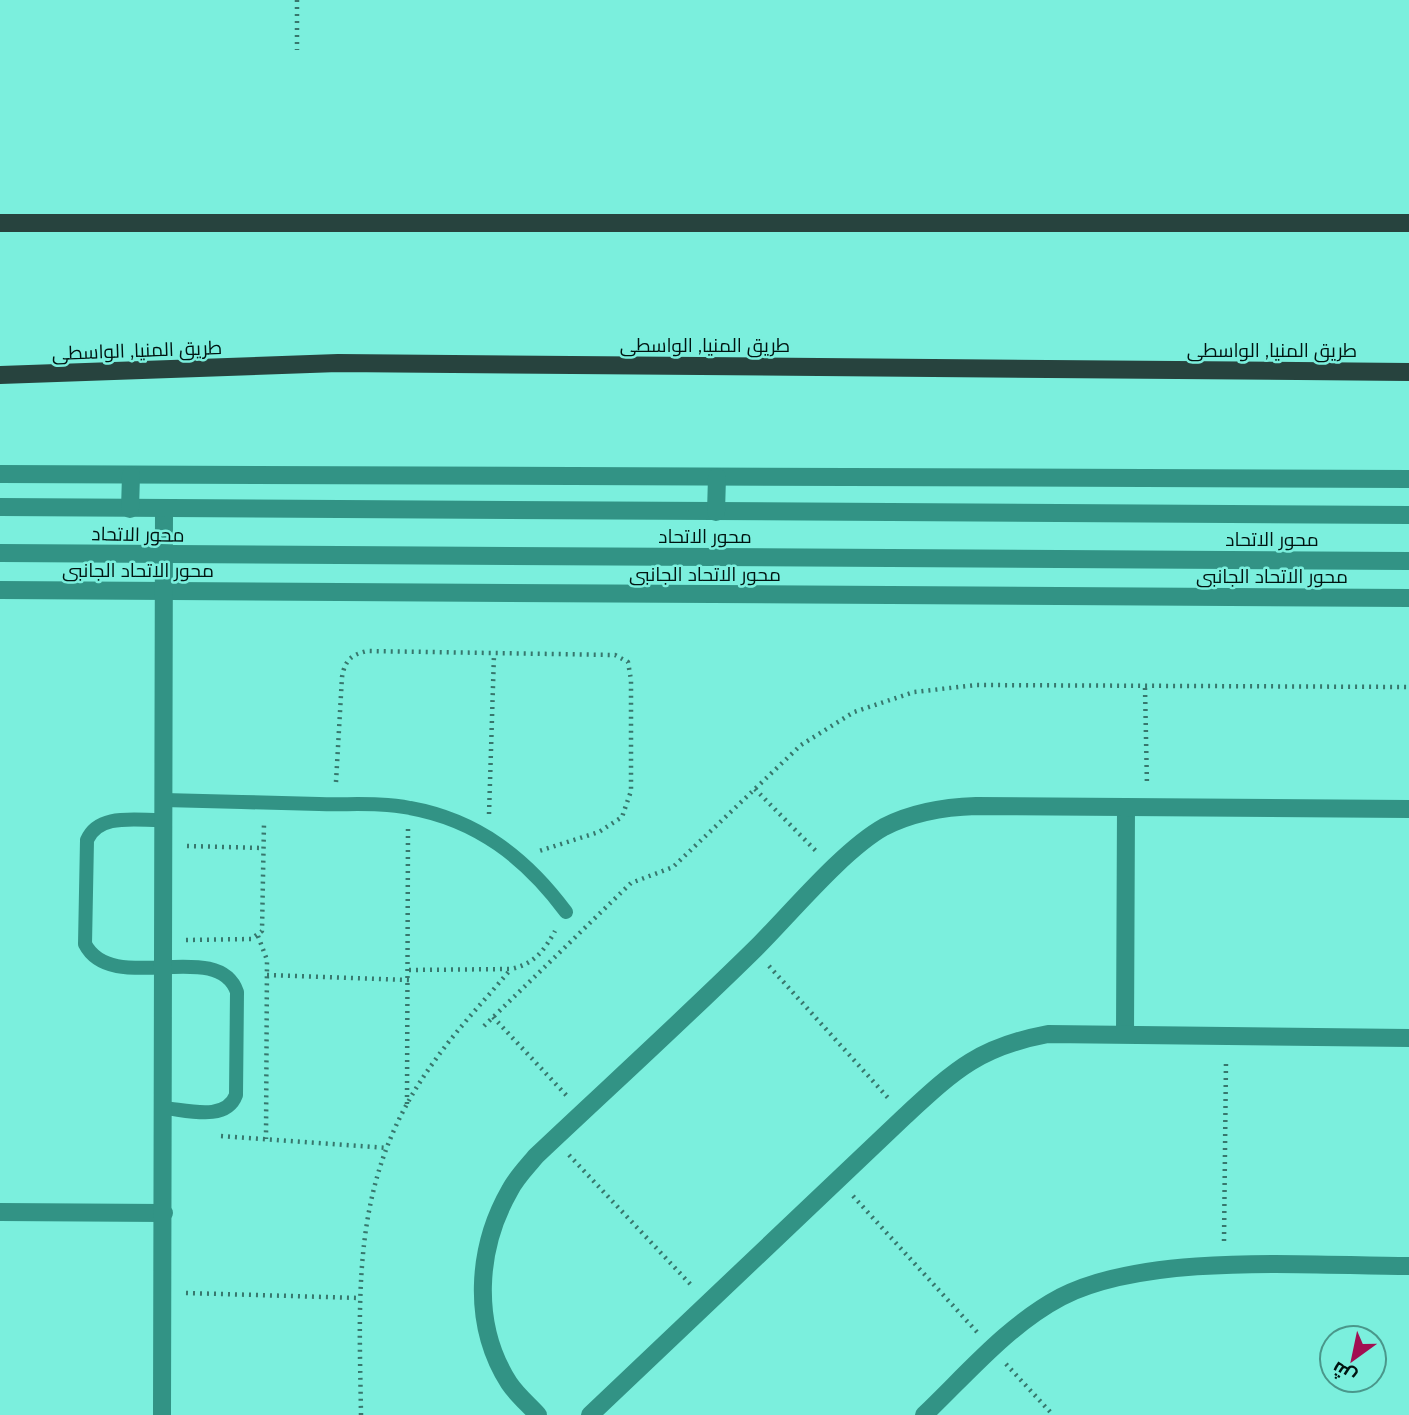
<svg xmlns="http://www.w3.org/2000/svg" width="1409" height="1415" viewBox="0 0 1409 1415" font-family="Montserrat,Cairo,sans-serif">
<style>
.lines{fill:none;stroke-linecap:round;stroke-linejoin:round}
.path{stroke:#37776d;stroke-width:4.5;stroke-dasharray:2 5;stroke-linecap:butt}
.service{stroke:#329385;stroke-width:14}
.minor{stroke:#329385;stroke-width:18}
.tertiary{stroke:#329385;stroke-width:18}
.primary{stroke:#27433e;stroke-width:18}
.labels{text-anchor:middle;stroke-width:5;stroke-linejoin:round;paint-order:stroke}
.street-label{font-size:19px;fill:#001411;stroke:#7befdd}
</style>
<rect width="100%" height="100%" fill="#7befdd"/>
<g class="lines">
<!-- path -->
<g class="path">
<path d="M297 0V50"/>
<path d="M1145 688 1147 786"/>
<path d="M336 782 342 677C345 660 351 655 367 651L615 655 628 662 631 680V791L622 817 599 832 539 851"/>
<path d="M755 789 816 851"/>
<path d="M489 814 494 654"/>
<path d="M187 846 263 848"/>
<path d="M258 936 267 960 266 1139"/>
<path d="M186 940 251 939 262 931 264 823"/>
<path d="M769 966 890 1100"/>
<path d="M409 970 511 969C534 964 544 951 555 931"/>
<path d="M267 975 409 980"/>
<path d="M493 1017 567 1096"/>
<path d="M484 1026 631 883 673 867 801 745 854 712 914 692 977 685 1409 687"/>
<path d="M407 1104 408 829"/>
<path d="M221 1136 387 1148"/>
<path d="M569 1155 692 1286"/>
<path d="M853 1196 977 1332"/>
<path d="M1224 1241 1226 1061"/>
<path d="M186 1293 360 1298"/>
<path d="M1006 1364 1053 1415"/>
<path d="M361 1415C359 1285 351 1176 433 1063 456 1030 485 1000 511 969"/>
</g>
<!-- service -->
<g class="service">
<path d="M164 800C216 801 267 803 319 804 349 805 381 802 410 808 477 820 526 858 566 912"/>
<path d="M164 1108C187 1110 226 1122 236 1095L237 992C218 937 112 997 85 944L87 840C99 812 138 821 164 820"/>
</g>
<!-- minor -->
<g class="minor">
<path d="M0 474 1409 479"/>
<path d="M0 590 1409 598"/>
<path d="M1125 1033 1126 807"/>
<path d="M0 1212 164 1213"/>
<path d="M162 1415 164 509"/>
<path d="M538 1415C529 1405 517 1395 509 1383 472 1325 476 1249 510 1190 516 1178 527 1167 536 1156 609 1087 684 1019 756 948 791 913 843 850 884 827 913 812 944 807 976 806L1409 809"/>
<path d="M590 1415 905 1116C955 1070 979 1047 1048 1034L1409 1038"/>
<path d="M924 1415C967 1374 1008 1325 1061 1297 1149 1252 1310 1266 1409 1266"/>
</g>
<!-- tertiary -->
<g class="tertiary">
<path d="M0 507 1409 515"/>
<path d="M130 509 131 475"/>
<path d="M716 512 717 477"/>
<path d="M0 553 1409 561"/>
</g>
<!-- primary -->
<g class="primary">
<path d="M0 223H1409"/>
<path d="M0 375 338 363 1409 372"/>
</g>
</g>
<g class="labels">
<!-- street labels -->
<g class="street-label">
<text x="705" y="352">طريق المنيا, الواسطى</text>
<text transform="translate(137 350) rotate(-2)" y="7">طريق المنيا, الواسطى</text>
<text x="1272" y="357">طريق المنيا, الواسطى</text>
<text transform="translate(138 534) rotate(1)" y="7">محور الاتحاد</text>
<text x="705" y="543">محور الاتحاد</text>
<text x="1272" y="546">محور الاتحاد</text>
<text x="138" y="577">محور الاتحاد الجانبى</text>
<text x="705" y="581">محور الاتحاد الجانبى</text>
<text x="1272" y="583">محور الاتحاد الجانبى</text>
</g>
</g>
<!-- north arrow -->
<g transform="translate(1353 1359) rotate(213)"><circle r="33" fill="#7befdd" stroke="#4a978b" stroke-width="2"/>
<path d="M0-5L12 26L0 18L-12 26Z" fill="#a20f52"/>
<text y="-10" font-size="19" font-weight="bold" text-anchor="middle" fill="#001411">ش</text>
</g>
</svg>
